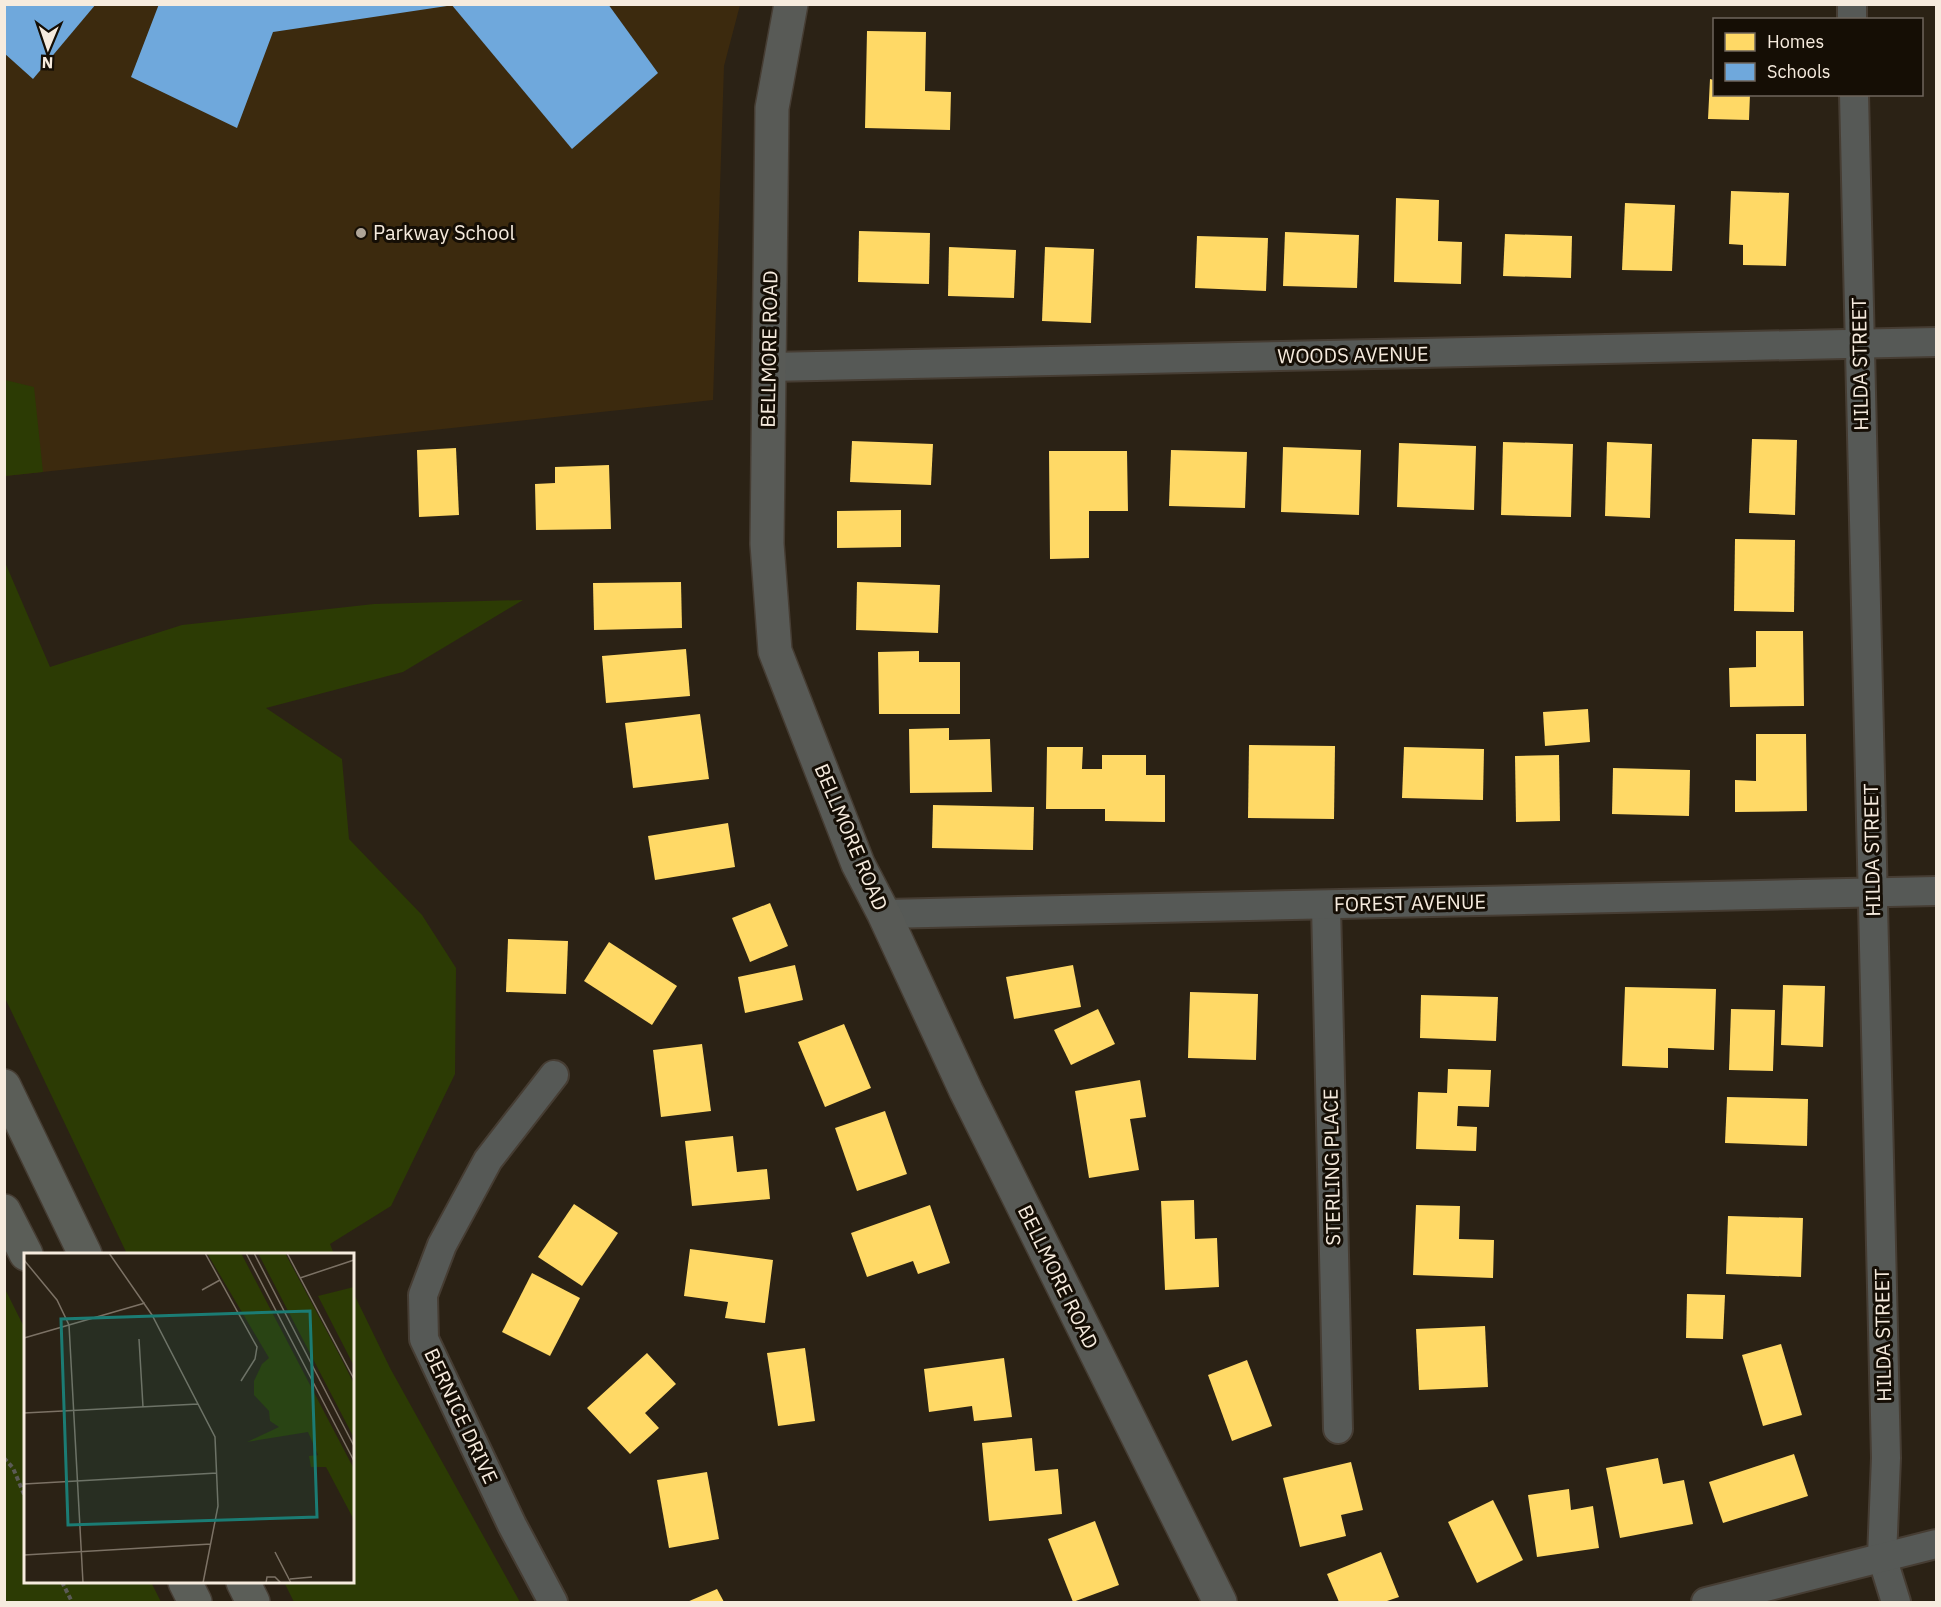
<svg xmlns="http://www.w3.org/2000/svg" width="1941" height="1607" viewBox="0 0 1941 1607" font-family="'IBM Plex Sans',sans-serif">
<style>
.built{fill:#3c2a0e}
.green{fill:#2c3b04}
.homes{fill:#ffd966}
.schools{fill:#6fa8dc}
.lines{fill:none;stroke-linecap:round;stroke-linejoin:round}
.minor-casing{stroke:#463d33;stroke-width:32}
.secondary-casing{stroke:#463d33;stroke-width:36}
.motorway-casing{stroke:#463d33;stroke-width:36}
.path{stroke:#5b5a56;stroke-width:4;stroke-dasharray:4.5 3;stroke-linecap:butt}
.minor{stroke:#565956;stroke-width:28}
.secondary{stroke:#585a56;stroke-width:33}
.motorway{stroke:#5b5e58;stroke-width:33}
.poi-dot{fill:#afa598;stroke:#150e05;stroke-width:2}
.labels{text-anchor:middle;stroke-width:6;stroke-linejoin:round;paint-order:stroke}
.poi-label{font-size:20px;fill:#f6ebde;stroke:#150e05;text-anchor:start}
.street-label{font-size:20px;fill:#f6ebde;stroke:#150e05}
.inset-road{fill:none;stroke:#7c7265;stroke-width:1.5}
.view{fill:#1b7c74;fill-opacity:0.15;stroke:#1b7c74;stroke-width:3}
.inset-edge{fill:none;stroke:#f6ebde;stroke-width:3}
</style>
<rect width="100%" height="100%" fill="#2b2215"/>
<!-- built -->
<path class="built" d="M4 5H740L724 66 713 400 5 476Z"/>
<!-- green -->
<g class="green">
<path d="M5 380 34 387 43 472 5 476Z"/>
<path d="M4 560 50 667 182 625 374 604 523 600 403 672 266 708 342 759 349 839 422 915 456 968 455 1074 391 1206 330 1244 334 1254H127L5 998Z"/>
<path d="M4 1287 25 1329 26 1582H151L161 1602H5Z"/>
<path d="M353 1292 390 1368 520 1602H294L284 1582H352Z"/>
</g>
<!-- homes -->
<g class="homes">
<path d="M867 31 926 32 925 91 951 92 950 130 865 128Z"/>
<path d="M1710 79 1714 80V94H1750L1749 120 1708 119Z"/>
<path d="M1731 191 1789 193 1786 266 1743 265V245L1729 244Z"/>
<path d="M1396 198 1439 200 1438 241 1462 242 1461 284 1394 282Z"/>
<path d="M1625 203 1675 205 1672 271 1622 270Z"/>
<path d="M859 231 930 233 929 284 858 282Z"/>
<path d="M1285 232 1359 235 1357 288 1283 286Z"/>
<path d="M1505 234 1572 236 1571 278 1503 276Z"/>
<path d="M1197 236 1268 238 1266 291 1195 288Z"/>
<path d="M949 247 1016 250 1014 298 948 296Z"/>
<path d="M1045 247 1094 249 1091 323 1042 321Z"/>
<path d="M1752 439 1797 440 1795 515 1749 513Z"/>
<path d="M852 441 933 444 931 485 850 482Z"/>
<path d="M1503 442 1573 444 1571 517 1501 515Z"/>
<path d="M1607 442 1652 444 1650 518 1605 516Z"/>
<path d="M1399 443 1476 446 1474 510 1397 507Z"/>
<path d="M1283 447 1361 450 1359 515 1281 512Z"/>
<path d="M456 448 459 515 419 517 417 450Z"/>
<path d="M1171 450 1247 452 1245 508 1169 506Z"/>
<path d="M1049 451H1127L1128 511H1089V558L1050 559Z"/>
<path d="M609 465 611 529 536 530 535 484 555 483V467Z"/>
<path d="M901 510V547L837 548V511Z"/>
<path d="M1735 539 1795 540 1794 612 1734 611Z"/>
<path d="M681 582 682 628 594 630 593 583Z"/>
<path d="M857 582 940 585 938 633 856 630Z"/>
<path d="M1756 631H1803L1804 706 1730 707 1729 668 1756 667Z"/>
<path d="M686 649 690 696 606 703 602 656Z"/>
<path d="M919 651V662H960V714H879L878 652Z"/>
<path d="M1588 709 1590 742 1545 746 1543 712Z"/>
<path d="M700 714 709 779 633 788 625 723Z"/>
<path d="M949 728V740L990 739 992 792 910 793 909 729Z"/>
<path d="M1756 734H1806L1807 811 1735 812V780L1756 781Z"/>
<path d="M1249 745 1335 746 1334 819 1248 818Z"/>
<path d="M1047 747H1083L1082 769H1102V755H1146V775H1165V822L1105 821V809H1046Z"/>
<path d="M1404 747 1484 749 1483 800 1402 798Z"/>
<path d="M1559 755 1560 821 1516 822 1515 756Z"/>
<path d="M1613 768 1690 770 1689 816 1612 814Z"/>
<path d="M933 805 1034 807 1033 850 932 848Z"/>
<path d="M728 823 735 867 655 880 648 836Z"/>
<path d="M770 903 788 946 750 962 732 918Z"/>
<path d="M508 939 568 941 566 994 506 992Z"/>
<path d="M609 942 677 986 652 1025 584 981Z"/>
<path d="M795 965 803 1000 745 1013 738 977Z"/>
<path d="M1073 965 1081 1007 1014 1019 1006 977Z"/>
<path d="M1783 985 1825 986 1823 1047 1781 1045Z"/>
<path d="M1625 987 1716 989 1714 1050 1668 1048V1068L1622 1066Z"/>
<path d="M1190 992 1258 994 1256 1060 1188 1058Z"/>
<path d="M1421 995 1498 997 1496 1041 1420 1038Z"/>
<path d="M1098 1009 1115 1044 1071 1065 1054 1030Z"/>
<path d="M1731 1009 1775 1010 1773 1071 1729 1070Z"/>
<path d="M844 1024 871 1088 825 1107 798 1042Z"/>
<path d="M702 1044 711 1111 661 1117 653 1050Z"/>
<path d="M1448 1069 1491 1070 1489 1107 1458 1106 1457 1126 1477 1127 1476 1151 1416 1149 1418 1092 1447 1093Z"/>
<path d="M1140 1080 1146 1117 1130 1119 1139 1170 1089 1178 1075 1091Z"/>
<path d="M1727 1097 1808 1099 1807 1146 1725 1143Z"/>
<path d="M885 1111 907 1174 857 1191 835 1128Z"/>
<path d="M733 1136 737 1172 767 1169 770 1199 692 1206 685 1141Z"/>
<path d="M1194 1200 1195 1239 1217 1238 1219 1287 1165 1290 1161 1201Z"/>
<path d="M574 1204 618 1233 582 1286 538 1257Z"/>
<path d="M930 1205 950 1263 918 1274 913 1261 867 1277 851 1233Z"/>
<path d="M1416 1205 1460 1206 1459 1239 1494 1240 1493 1278 1413 1275Z"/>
<path d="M1728 1216 1803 1218 1801 1277 1726 1274Z"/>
<path d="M690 1249 773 1260 765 1323 725 1318 728 1302 684 1296Z"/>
<path d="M532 1273 580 1298 550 1356 502 1332Z"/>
<path d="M1687 1294 1725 1295 1723 1339 1686 1338Z"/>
<path d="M1485 1326 1488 1387 1419 1390 1416 1329Z"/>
<path d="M1781 1344 1802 1415 1763 1426 1742 1355Z"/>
<path d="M805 1348 815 1421 778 1426 767 1353Z"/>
<path d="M647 1353 676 1384 645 1413 659 1428 630 1454 587 1408Z"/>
<path d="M1004 1358 1012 1417 974 1421 972 1406 929 1412 924 1369Z"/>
<path d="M1247 1360 1272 1426 1232 1441 1208 1375Z"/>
<path d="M1032 1438 1035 1471 1058 1469 1062 1514 989 1521 982 1443Z"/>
<path d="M1794 1454 1808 1496 1723 1523 1709 1482Z"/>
<path d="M1658 1458 1663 1484 1684 1480 1693 1524 1620 1538 1606 1468Z"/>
<path d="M1351 1462 1363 1510 1341 1515 1346 1536 1300 1547 1283 1478Z"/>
<path d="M707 1472 719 1539 669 1548 657 1480Z"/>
<path d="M1569 1489 1571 1510 1593 1506 1599 1548 1537 1557 1528 1495Z"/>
<path d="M1493 1500 1523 1560 1477 1583 1448 1522Z"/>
<path d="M1095 1521 1119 1585 1073 1602 1048 1539Z"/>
<path d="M1381 1552 1399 1597 1384 1602H1339L1327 1574Z"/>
<path d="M717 1589 724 1602H687Z"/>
</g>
<!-- schools -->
<g class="schools">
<path d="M4 4H96L33 79 4 53Z"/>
<path d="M159 4H447V6L273 32 237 128 131 77Z"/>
<path d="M451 4H608L658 73 572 149Z"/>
</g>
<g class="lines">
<!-- minor casing -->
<g class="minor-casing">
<g id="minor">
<path d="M1852 4V20"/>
<path d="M1854 94 1886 1458 1882 1557 1896 1602"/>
<path d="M769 367 1936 342"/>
<path d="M1326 905 1338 1429"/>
<path d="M884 914 1936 891"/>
<path d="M553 1602 512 1525 424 1339 423 1295 442 1245 488 1160 554 1075"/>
<path d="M1706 1602 1936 1544"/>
</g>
</g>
<!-- secondary casing -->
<g class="secondary-casing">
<path id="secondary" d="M791 4 772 108 767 544 775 651 858 864 884 914 966 1091 1220 1602"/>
</g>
<!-- motorway casing -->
<g class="motorway-casing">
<g id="motorway">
<path d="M4 1086 85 1254"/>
<path d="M4 1211 26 1254"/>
<path d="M185 1582 195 1602"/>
<path d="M243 1582 253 1602"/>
</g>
</g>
<!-- path -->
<g class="path">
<path d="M4 1458 13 1468 26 1499"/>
<path d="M62 1582 72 1602"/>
</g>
<!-- minor -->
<use href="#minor" class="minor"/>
<!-- secondary -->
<use href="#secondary" class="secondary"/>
<!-- motorway -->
<use href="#motorway" class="motorway"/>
</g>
<!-- markers -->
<circle class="poi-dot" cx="361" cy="233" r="6"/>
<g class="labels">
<!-- poi labels -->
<g class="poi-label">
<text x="373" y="240">Parkway School</text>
</g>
<!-- street labels -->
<g class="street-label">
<text transform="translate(769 349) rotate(-89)" y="7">BELLMORE ROAD</text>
<text transform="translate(1353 355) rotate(-1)" y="7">WOODS AVENUE</text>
<text transform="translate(1860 364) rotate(-91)" y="7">HILDA STREET</text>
<text transform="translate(851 837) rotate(67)" y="7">BELLMORE ROAD</text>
<text transform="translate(1872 850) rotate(-91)" y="7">HILDA STREET</text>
<text transform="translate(1410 903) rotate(-1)" y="7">FOREST AVENUE</text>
<text transform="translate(1332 1167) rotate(-91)" y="7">STERLING PLACE</text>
<text transform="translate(1058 1277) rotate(64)" y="7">BELLMORE ROAD</text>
<text transform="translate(1883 1335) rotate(-91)" y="7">HILDA STREET</text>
<text transform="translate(461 1416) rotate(65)" y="7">BERNICE DRIVE</text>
</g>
</g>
<!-- overview -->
<g transform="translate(24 1253)">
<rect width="330" height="330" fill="#2b2215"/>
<path d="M183 0H217L330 216V267L302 214H287L285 203 294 202 284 179 223 189 255 174 246 168 245 158 230 142V128L238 111 245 105ZM234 0H261L317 105 330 131V185ZM330 34V113L294 43Z" fill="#2c3b04"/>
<path class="inset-road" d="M85 0 128 62 191 184 194 253 179 330M181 0 233 94 231 106 217 128M222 0 330 208M230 0 330 193M263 0 330 126M0 7 33 47 45 72 59 330M276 25 330 7M178 37 196 27M0 85 121 50M115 86 119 154M0 160 174 151M0 231 193 220M251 299 267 330M0 302 187 291M266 326 288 324M242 330 243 324H251L257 330"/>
<path class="view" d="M286 58 293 264 44 272 37 66Z"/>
<rect width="330" height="330" class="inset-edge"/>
</g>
<!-- border -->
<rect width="1941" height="1607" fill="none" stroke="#f6ebde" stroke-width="12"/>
<!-- legend -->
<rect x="1713" y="18" width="210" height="78" fill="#150e05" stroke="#6f665c" stroke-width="1.5"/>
<rect x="1725" y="33" width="30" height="18" fill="#ffd966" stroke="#6f665c" stroke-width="1.5"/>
<text x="1767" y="48" font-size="18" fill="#f6ebde">Homes</text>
<rect x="1725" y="63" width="30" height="18" fill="#6fa8dc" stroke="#6f665c" stroke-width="1.5"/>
<text x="1767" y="78" font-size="18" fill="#f6ebde">Schools</text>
<!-- north arrow -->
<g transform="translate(48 48) rotate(182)" stroke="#150e05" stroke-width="4.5" paint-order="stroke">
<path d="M0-4.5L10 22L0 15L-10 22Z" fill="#f6ebde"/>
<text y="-9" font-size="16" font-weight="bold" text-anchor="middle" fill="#f6ebde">N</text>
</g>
</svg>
